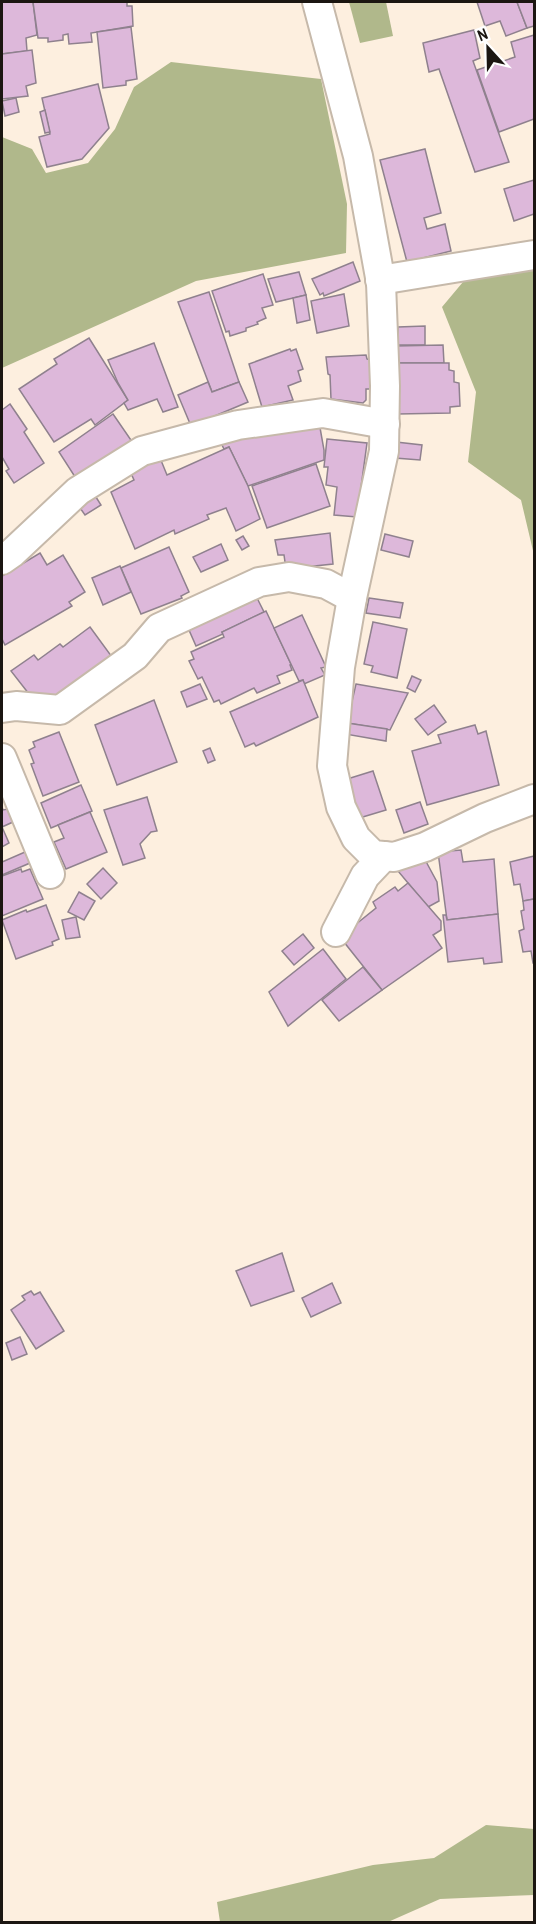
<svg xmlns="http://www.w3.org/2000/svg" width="536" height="1924" viewBox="0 0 536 1924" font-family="'Archivo Narrow',sans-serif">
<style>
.forest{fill:#b0b88b}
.building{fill:#ddb8da;stroke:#8f818e;stroke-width:1.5}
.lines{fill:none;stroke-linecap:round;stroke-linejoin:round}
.street-casing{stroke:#c6b9aa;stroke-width:32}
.street{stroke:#fff;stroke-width:28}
</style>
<rect width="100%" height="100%" fill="#fdefdf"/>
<!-- forest -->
<g class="forest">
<path d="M349 2H386L393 36 360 43Z"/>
<path d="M171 62 321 79 347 204 346 253 196 281 2 368V137L32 149 46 173 88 163 115 129 134 87Z"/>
<path d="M534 269V555L521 500 468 462 476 392 442 307 468 276Z"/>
<path d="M486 1825 534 1829V1895L440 1899 388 1922H220L217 1902 373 1865 434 1858Z"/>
</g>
<!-- building -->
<g class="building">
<path d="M2 2H33L37 35 26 38 27 51 2 54Z"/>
<path d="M33 2H127V6H132L133 26 91 33 92 42 69 44 68 34 63 35V40L48 42V38H38Z"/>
<path d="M477 2H517L527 28 506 36 500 21 485 26Z"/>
<path d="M517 2H534V26L527 28Z"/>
<path d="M131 27 137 79 126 81V85L103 88 97 32Z"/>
<path d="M474 30 480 58 473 61 509 162 475 172 439 69 429 72 423 43Z"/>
<path d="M534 35V119L499 132 477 70 515 57 511 42Z"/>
<path d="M32 50 36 83 26 86 28 96 2 99V54Z"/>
<path d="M98 84 109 128 82 159 47 167 39 137 50 134 42 98Z"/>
<path d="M16 98 19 112 5 116 2 101Z"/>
<path d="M45 110 50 132 45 133 40 112Z"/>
<path d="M425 149 441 213 424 218 427 229 445 224 451 251 407 262 380 160Z"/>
<path d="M534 180V214L514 221 504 189Z"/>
<path d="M353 262 360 281 324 296 323 293 320 295 312 279Z"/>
<path d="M299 272 306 295 276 302 268 279Z"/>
<path d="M263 274 273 305 262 308 266 318 257 322 258 324 246 328V331L230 336 229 331 226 332 212 291Z"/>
<path d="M209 292 239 382 212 392 178 302Z"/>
<path d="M344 294 349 326 317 333 311 301Z"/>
<path d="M306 295 310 320 297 323 293 298Z"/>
<path d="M425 326V345H398V327Z"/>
<path d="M89 338 128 400 95 425 91 419 54 442 19 389 57 364 54 359Z"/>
<path d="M154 343 178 407 163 412 157 399 128 410 124 403 128 400 118 383 108 360Z"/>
<path d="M443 345 444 363H396L395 346Z"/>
<path d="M290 349 291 351 296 349 303 369 298 371 301 381 288 386 293 400 262 407 249 364Z"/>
<path d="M366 355 367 359 370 360 371 389H366V400L363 403 331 399 330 375 328 374 326 357Z"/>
<path d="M396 363H449V370L454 371V382L459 383 460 406 450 407V413L398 414Z"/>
<path d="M208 382 212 392 239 382 248 402 191 426 178 395Z"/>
<path d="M10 404 27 429 24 432 44 463 14 483 6 471 9 469 2 457V410Z"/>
<path d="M113 414 133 443 77 480 59 452Z"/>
<path d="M319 422 324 450V460L248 486 229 447 224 449 221 443Z"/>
<path d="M327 439 367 443 357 517 334 515 337 487 326 485 328 467H324Z"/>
<path d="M396 442 422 445 420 460 395 458Z"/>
<path d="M229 447 248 486 260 519 236 531 226 508 207 515 209 519 175 534 174 530 135 549 111 492 134 480 129 469 158 453 167 475Z"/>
<path d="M316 464 330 506 267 528 252 486Z"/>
<path d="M94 494 101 505 85 515 78 505Z"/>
<path d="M330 533 333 564 286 569 284 555H278L275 540Z"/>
<path d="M385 534 413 541 409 557 381 550Z"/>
<path d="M243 536 249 546 242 550 236 540Z"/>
<path d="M221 544 228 560 201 572 193 557Z"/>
<path d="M169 547 189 592 181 596 182 598 141 614 121 568Z"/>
<path d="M40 553 47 565 63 555 85 592 69 602 72 606 5 645 2 639V576Z"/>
<path d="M120 566 131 592 103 605 92 578Z"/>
<path d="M257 598 264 612 222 632 223 634 196 646 189 630Z"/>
<path d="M369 598 403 603 400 618 366 613Z"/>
<path d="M266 611 291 664 290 665 292 670 277 676 280 683 257 693 254 688 221 704 219 700 214 702 202 677 198 679 189 661 194 659 191 652 224 637 222 632Z"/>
<path d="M302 615 326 667 321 668 325 675 304 684 303 680 299 681 274 628Z"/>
<path d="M373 622 407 629 397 678 371 672 373 666 364 664Z"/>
<path d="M90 627 112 657 56 696 29 694 11 671 34 655 38 660 60 644 63 647Z"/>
<path d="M412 676 421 680 415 692 407 688Z"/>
<path d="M303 680 318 717 256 746 254 743 245 747 230 712Z"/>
<path d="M200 684 207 699 187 707 181 692Z"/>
<path d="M356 684 408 693 390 730 347 723Z"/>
<path d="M154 700 177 762 117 785 95 725Z"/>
<path d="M434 705 446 722 428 735 415 719Z"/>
<path d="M347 723 387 729 386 741 345 734Z"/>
<path d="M475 725 478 734 486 731 499 785 427 805 412 751 441 743 438 735Z"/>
<path d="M59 732 79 782 43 796 31 764 34 763 29 750 35 747 33 742Z"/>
<path d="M210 748 215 760 208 763 203 751Z"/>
<path d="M373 771 386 810 356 819 344 780Z"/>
<path d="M81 785 92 811 51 828 41 803Z"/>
<path d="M147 797 157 831 151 832 140 844 145 858 123 865 104 810Z"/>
<path d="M420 802 428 824 404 833 396 810Z"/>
<path d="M2 807 3 810 8 809 13 822 2 827 9 843 2 847Z"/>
<path d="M90 812 107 852 66 869 54 842 64 838 58 825Z"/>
<path d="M461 850 463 862 494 859 498 914 447 920 438 852Z"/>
<path d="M25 852 30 863 2 875V862Z"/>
<path d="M423 856 437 882 439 901 428 907 398 871Z"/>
<path d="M534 856V899L523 901 520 884 514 885 510 862Z"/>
<path d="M103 868 117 883 101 899 87 884Z"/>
<path d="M21 869 22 872 30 869 43 899 2 916V876Z"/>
<path d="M408 883 441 921V930L433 935 442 948 382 990 340 937 376 908 373 902 395 887 398 891Z"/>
<path d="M79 892 95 901 84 920 68 912Z"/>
<path d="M534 899V963H533L531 951 523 952 519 931 524 929 521 911 524 910 523 901Z"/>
<path d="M46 905 59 939 52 942 53 945 16 959 2 920 26 910 27 912Z"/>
<path d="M498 914 502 962 484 964 483 958 448 962 443 915H446L447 920Z"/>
<path d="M76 917 80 937 66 939 62 920Z"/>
<path d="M303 934 314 948 294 965 282 951Z"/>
<path d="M323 949 346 979 288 1026 269 992Z"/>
<path d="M363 967 382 990 339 1021 322 1000Z"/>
<path d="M282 1253 294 1291 251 1306 236 1271Z"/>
<path d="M332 1283 341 1303 311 1317 302 1298Z"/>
<path d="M31 1291 34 1295 40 1292 64 1331 36 1349 11 1310 25 1300 22 1296Z"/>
<path d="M20 1337 27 1354 12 1360 6 1343Z"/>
</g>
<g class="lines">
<!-- street casing -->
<g class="street-casing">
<g id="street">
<path d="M317 2 358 156 381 283 385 386 384 451 352 598 340 667 332 766 341 807 356 838 373 855 394 857 425 847 485 818 534 799"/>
<path d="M380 280 534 255"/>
<path d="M2 560 12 553 78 491 142 451 238 425 323 413 385 424"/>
<path d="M2 708 16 706 60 710 135 656 159 628 259 582 289 577 326 584 352 598"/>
<path d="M2 758 50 874"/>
<path d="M336 932 365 876 384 856"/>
</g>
</g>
<!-- street -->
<use href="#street" class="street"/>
</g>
<!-- border -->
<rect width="536" height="1924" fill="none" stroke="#1b1611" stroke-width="6"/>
<!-- north arrow -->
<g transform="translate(488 48) rotate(338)" stroke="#ffffff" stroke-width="4.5" paint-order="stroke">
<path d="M0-4.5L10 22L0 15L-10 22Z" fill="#1b1611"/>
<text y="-9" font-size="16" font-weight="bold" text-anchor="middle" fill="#1b1611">N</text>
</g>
</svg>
